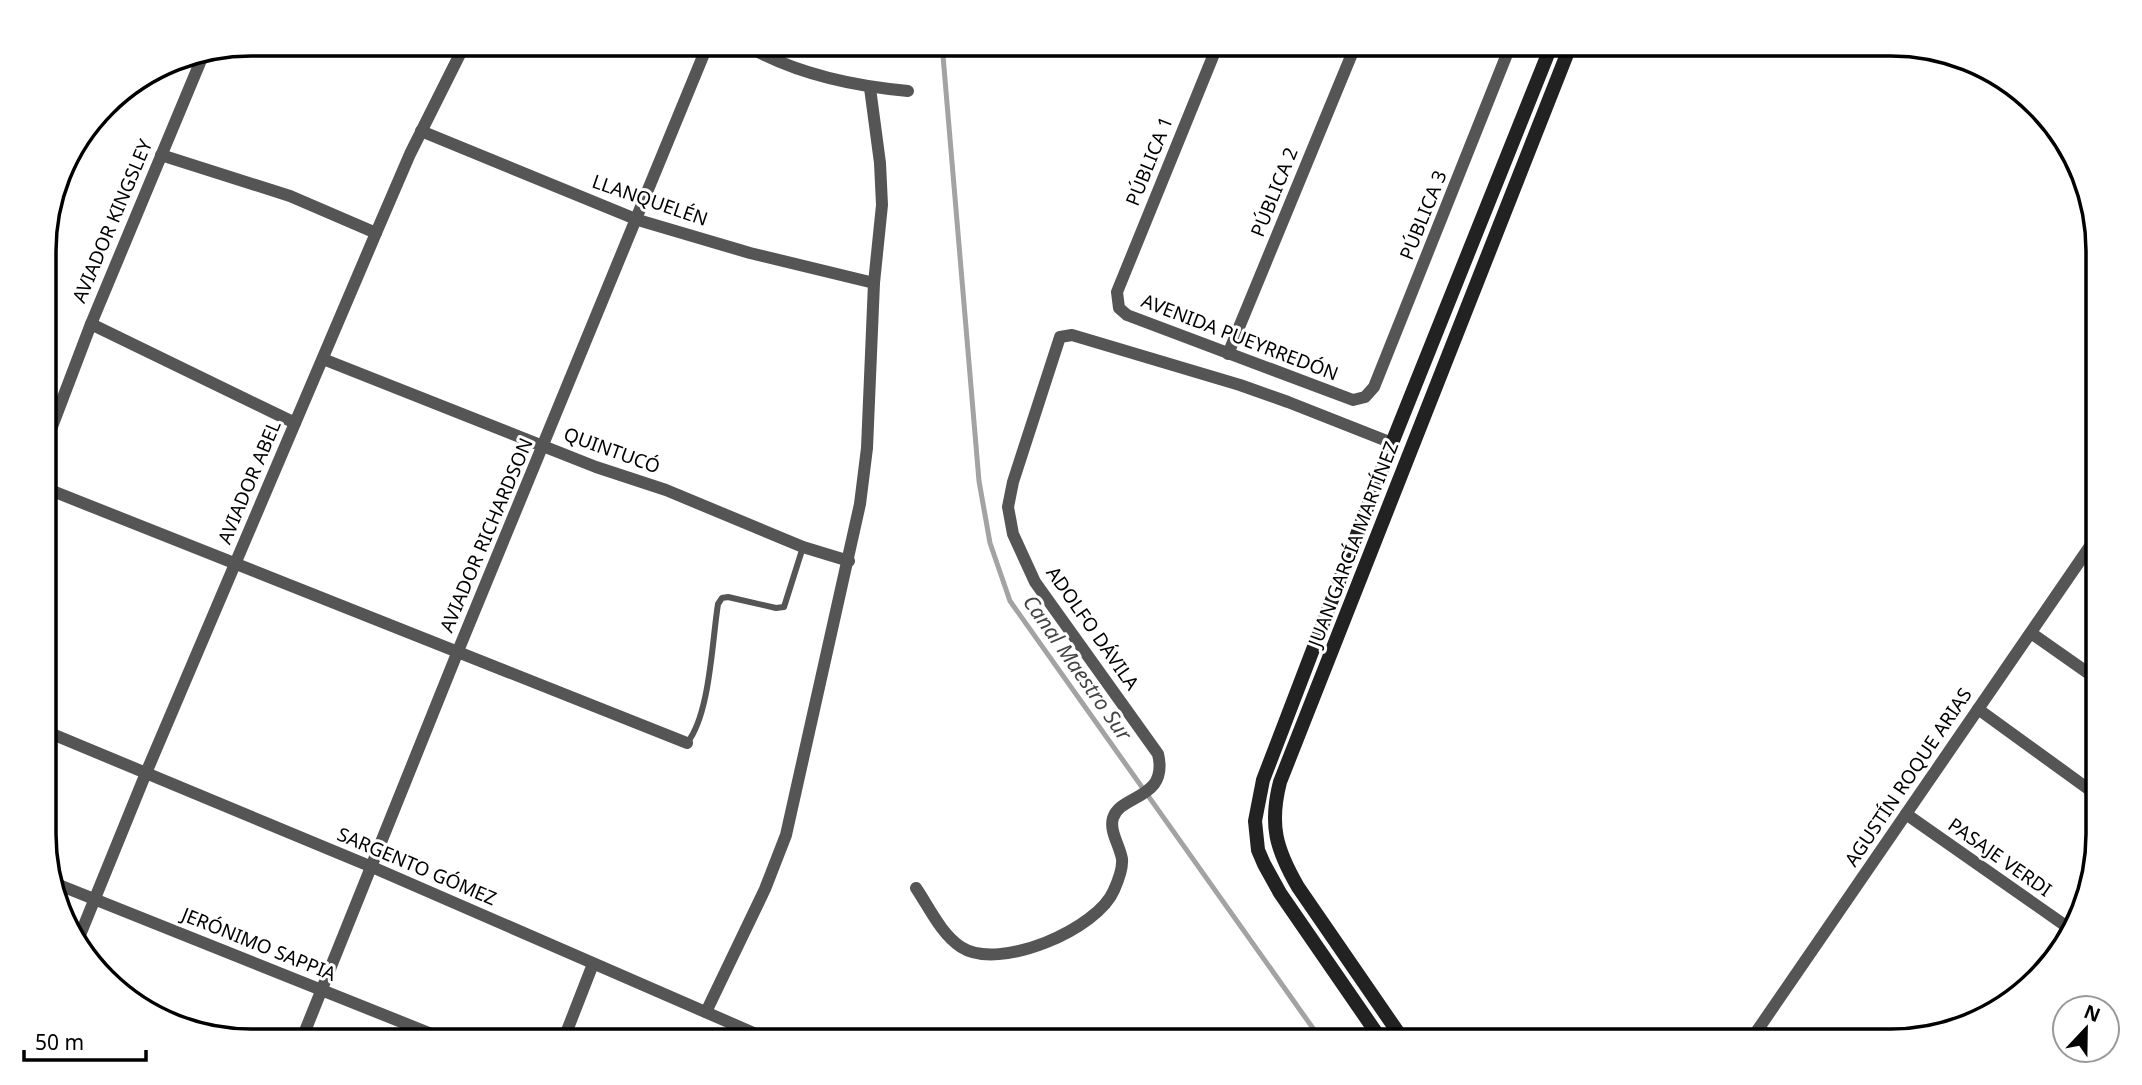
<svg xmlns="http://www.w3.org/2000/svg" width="2142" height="1085" viewBox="0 0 2142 1085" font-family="'Noto Sans',sans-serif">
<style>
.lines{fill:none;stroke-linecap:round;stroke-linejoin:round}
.stream{stroke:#a3a3a3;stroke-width:5}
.service{stroke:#555;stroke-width:6}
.minor{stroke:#555;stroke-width:12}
.secondary{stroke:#222;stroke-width:14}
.labels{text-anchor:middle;stroke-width:6;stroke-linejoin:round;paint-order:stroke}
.street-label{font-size:19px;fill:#000;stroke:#fff}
.water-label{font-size:21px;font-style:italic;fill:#444;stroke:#fff}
.rim{fill:none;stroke:#000;stroke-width:3.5}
</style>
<rect width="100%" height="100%" fill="#fff"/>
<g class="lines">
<!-- stream -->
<path class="stream" d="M942 44 979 481 990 543 1010 601 1322 1041"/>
<!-- service -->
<path class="service" d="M687 743C710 715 712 641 718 604L722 598 728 597 776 608 784 607 803 547"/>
<!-- minor -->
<g class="minor">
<path d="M744 44C794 74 852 86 908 91"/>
<path d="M1218 44 1117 292 1119 308 1127 315 1353 400 1365 397 1374 387 1511 44"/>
<path d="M421 131 638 220 750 253 874 283"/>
<path d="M161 155 290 196 376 233"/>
<path d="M91 324 295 423"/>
<path d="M1228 354 1356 44"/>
<path d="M323 359 596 467 666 490 803 547 849 561"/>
<path d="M45 445 91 324 204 53"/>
<path d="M45 488 687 743"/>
<path d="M2031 633 2098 680"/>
<path d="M1978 709 2098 796"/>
<path d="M45 731 372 867 772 1041"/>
<path d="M1906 814 2073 931"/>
<path d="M54 883 449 1041"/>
<path d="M916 888C929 907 941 934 961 947 999 972 1098 929 1114 890 1118 881 1123 869 1122 859 1120 846 1109 831 1113 818 1120 794 1169 800 1158 754L1035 582 1013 534 1008 507 1013 482 1060 337 1072 335 1240 385 1288 402 1392 443"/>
<path d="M78 940 146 773 376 233 410 154 465 44"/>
<path d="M706 1012 765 889 786 835 860 504 867 448 874 283 882 205 880 163 870 88"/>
<path d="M1759 1029 1777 1041"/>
<path d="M301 1041 458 651 708 44"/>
<path d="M563 1041 593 964"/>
<path d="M1750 1041 2097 536"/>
</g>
<!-- secondary -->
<g class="secondary">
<path d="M1382 1041 1280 893 1264 864 1258 850 1255 821 1263 780 1392 443 1552 44"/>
<path d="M1404 1041 1298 887C1276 849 1269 825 1280 782L1571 44"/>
</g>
</g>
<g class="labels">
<!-- street labels -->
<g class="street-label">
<text transform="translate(1149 161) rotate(-68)" y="7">PÚBLICA 1</text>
<text transform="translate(1274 192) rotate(-68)" y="7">PÚBLICA 2</text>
<text transform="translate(650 200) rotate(19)" y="7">LLANQUELÉN</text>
<text transform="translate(1423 215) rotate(-68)" y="7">PÚBLICA 3</text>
<text transform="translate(112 221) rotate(-67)" y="7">AVIADOR KINGSLEY</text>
<text transform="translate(1240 337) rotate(21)" y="7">AVENIDA PUEYRREDÓN</text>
<text transform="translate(612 450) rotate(20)" y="7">QUINTUCÓ</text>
<text transform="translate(249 482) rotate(-67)" y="7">AVIADOR ABEL</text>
<text transform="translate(486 535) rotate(-67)" y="7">AVIADOR RICHARDSON</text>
<text transform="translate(1353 544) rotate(-69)" y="7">JUAN GARCÍA MARTÍNEZ</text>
<text transform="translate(1093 628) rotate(55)" y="7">ADOLFO DÁVILA</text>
<text transform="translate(1908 777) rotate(-56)" y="7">AGUSTÍN ROQUE ARIAS</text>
<text transform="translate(2000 857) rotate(35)" y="7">PASAJE VERDI</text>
<text transform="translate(417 866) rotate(23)" y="7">SARGENTO GÓMEZ</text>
<text transform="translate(259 944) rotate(22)" y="7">JERÓNIMO SAPPIA</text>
</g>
<!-- water labels -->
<g class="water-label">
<text transform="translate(1077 668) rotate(55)" y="7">Canal Maestro Sur</text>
</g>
</g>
<!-- crop -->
<path d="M0 0H2142V1085H0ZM251 56H1891A195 195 0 0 1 2086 251V834A195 195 0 0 1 1891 1029H251A195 195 0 0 1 56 834V251A195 195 0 0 1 251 56Z" fill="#fff" fill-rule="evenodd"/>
<path class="rim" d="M251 56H1891A195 195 0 0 1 2086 251V834A195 195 0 0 1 1891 1029H251A195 195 0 0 1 56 834V251A195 195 0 0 1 251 56Z"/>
<!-- north arrow -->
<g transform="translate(2086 1029) rotate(22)"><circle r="33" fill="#ffffff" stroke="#999999" stroke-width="2"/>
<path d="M0-5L12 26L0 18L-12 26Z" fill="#000000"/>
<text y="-10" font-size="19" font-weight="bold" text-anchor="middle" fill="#000000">N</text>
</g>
<!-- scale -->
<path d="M24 1050v10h122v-10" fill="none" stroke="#000000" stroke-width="3.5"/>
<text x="35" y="1050" font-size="21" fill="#000000" stroke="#ffffff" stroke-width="5" paint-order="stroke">50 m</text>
</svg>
